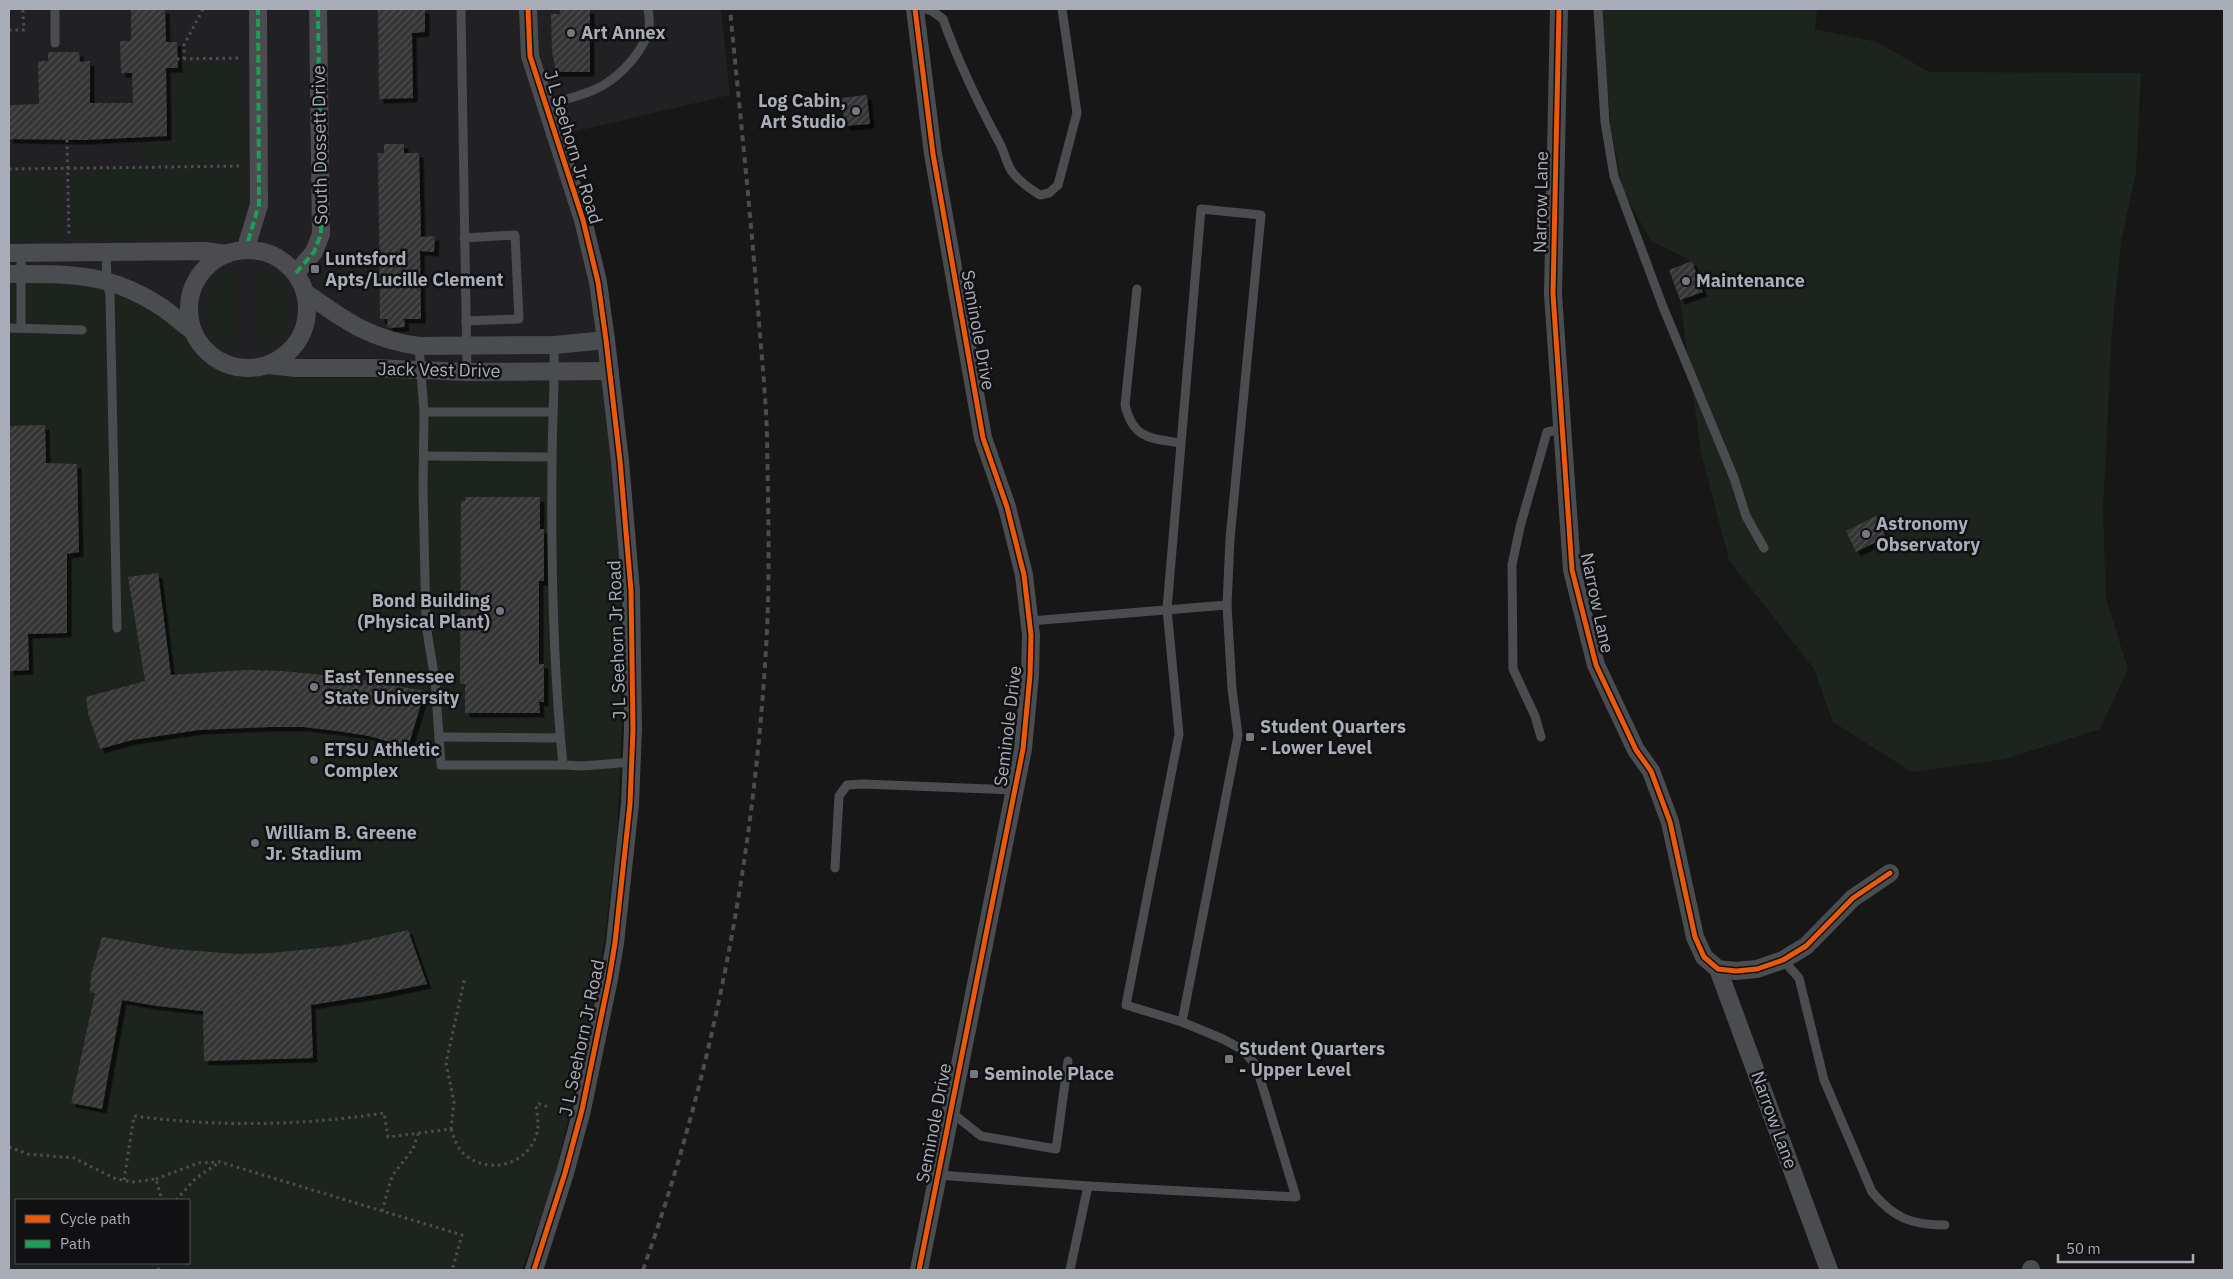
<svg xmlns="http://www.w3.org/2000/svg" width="2233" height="1279" viewBox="0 0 2233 1279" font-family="'IBM Plex Sans',sans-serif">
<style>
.built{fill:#212123;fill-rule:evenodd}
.grass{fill:#1d241e;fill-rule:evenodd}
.building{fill:url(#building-hatch);filter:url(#shadow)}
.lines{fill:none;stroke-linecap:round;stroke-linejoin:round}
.path{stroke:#4d4e52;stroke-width:3;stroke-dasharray:2.5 4;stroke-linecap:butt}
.lane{stroke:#4b4c50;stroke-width:9}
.street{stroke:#4b4c50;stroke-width:18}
.rail{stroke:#4b4c4f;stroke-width:4;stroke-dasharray:6 5;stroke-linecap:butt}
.quiet{stroke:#1a9f57;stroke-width:4;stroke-dasharray:8 4;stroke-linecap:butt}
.cycleway-casing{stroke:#111113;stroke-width:8}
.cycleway{stroke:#e8590c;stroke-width:5}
.poi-dot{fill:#757880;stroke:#111113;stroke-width:2}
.labels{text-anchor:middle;stroke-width:5;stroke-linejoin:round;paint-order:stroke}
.poi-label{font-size:18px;font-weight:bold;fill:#a8adb8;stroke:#111113;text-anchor:start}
.street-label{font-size:18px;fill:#a8adb8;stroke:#111113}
</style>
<defs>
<pattern id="building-hatch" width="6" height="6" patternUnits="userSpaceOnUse" patternTransform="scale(1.25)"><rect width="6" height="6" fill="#353536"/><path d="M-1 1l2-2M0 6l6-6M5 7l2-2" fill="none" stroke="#4f5051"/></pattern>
<filter id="shadow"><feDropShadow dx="4.5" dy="4.5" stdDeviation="0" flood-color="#0009"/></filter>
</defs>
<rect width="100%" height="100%" fill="#171717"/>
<!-- built -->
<path class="built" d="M9 9H721L730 95 547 138 598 282 610 361 621 591 619 783 616 834 595 998 555 1177 522 1270H9ZM16 1200H189V1263H16Z"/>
<!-- grass -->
<g class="grass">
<path d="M1599 9H1817L1815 29 1877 42 1929 72 2141 73 2136 172 2121 242 2112 330 2103 509 2106 599 2128 669 2100 729 2005 759 1912 772 1833 722 1814 669 1729 560 1701 452 1680 300 1703 292 1692 261 1651 241 1624 193 1612 136Z"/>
<path d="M186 63 241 64 243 163H143L142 140 176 137 175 70H181Z"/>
<path d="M242 168 243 231 234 237 111 241 110 235 71 236 70 171Z"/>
<path d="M63 171 64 234 60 241 9 242V172Z"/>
<path d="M230 271H234V348L232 349C227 347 222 344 218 341 195 322 205 284 230 271Z"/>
<path d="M259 271C286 272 295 309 284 329 279 339 270 344 260 349Z"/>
<path d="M9 280 90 283 136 298 178 329 196 350 215 367 236 375 374 374 446 385 536 383 599 388 617 546 622 722 617 835 604 943 576 1086 550 1183 520 1270H9ZM16 1200H189V1263H16Z"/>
</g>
<!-- building -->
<g class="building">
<path d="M131 9H165L166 42H177L178 68H166L167 136 84 140 9 139V105L39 104 38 61H48V52H79L80 62 90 61V103H133L132 73H121L120 41H131Z"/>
<path d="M378 9H425V32L412 33 413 98 379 99Z"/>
<path d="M560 9H590V72H556L552 51 551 14H560Z"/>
<path d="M867 95 870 124 845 126 841 98Z"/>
<path d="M384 144H404V153H419L421 237 435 236 434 252 420 251 421 319H404L405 327 388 328 387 319H380L378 153H384Z"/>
<path d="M1692 261 1703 292 1680 300 1669 270Z"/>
<path d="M45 425 46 463 77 464 79 552 67 554V633L28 634 29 670 9 671V426Z"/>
<path d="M465 497H540V529H544V581H539V664H544V702H539L540 713H465V684H460L461 501H465Z"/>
<path d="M1876 516 1886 537 1856 552 1846 531Z"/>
<path d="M158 573 171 675 246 670 282 671 353 678 425 691 408 747 369 736 337 731 303 727H269L199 730 132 740 100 749 88 713 86 697 145 681 128 577Z"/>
<path d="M408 930 427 984 379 994 311 1005 313 1058 204 1061 203 1011 157 1006 122 1000 102 1109 71 1103 95 993 90 992 91 975 102 937 172 949 237 954 271 953 340 946Z"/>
</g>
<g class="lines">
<!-- path -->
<g class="path">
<path d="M9 30H24L23 11 27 9"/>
<path d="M177 59 241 58"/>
<path d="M184 59V45L203 9"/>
<path d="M67 140 69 237"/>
<path d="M9 169 242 166"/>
<path d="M451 1129C454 1138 457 1147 463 1153 486 1175 526 1166 536 1136 540 1126 537 1116 536 1105L539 1104 549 1107"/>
<path d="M9 1147 28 1154 74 1158 116 1179 133 1182 156 1179 162 1200"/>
<path d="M156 1179 198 1163 220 1162 462 1235 452 1270"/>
<path d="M124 1180 134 1116C221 1127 297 1126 384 1113L388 1137 451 1129 454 1102 446 1063 465 977"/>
<path d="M176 1200 196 1178 220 1162"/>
<path d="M382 1211 392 1176 413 1149 418 1134"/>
<path d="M158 1270 160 1263"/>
</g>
<!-- lane -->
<g class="lane">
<path d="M55 9V43"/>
<path d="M461 9 467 372"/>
<path d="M924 9 932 11 943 19C958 61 978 103 999 142 1005 152 1006 164 1013 173 1021 183 1030 189 1040 195L1049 193 1058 185 1077 113 1062 9"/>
<path d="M1598 9 1605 122 1614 176 1663 307 1734 478 1746 516 1764 548"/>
<path d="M545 105C584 94 607 91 633 59 640 50 647 40 649 28 650 22 649 15 648 9"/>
<path d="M464 238 515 235 519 319 466 321"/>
<path d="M106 252 107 281 110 295 117 628"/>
<path d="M21 254V328"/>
<path d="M1137 289 1125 405C1133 439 1150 438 1180 443"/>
<path d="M9 328 82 330"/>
<path d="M554 345C555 385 552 426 552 466 551 565 553 666 563 765L582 766 633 762"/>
<path d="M419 346 424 412 423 490 426 625 435 680 441 765H563"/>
<path d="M424 412H553"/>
<path d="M424 456 552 457"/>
<path d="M1030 621 1227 605 1232 689 1238 735 1182 1022"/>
<path d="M439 737 560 738"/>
<path d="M1541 737 1535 716 1513 669 1512 565 1520 527 1547 432 1562 429"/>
<path d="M835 868 839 796 847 785 863 784 1014 790"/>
<path d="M1783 960 1799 978 1824 1080 1872 1192C1894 1218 1911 1225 1945 1225"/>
<path d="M951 1112 981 1136 1056 1149 1068 1061"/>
<path d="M938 1175 1088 1186 1296 1197 1256 1065 1241 1049 1223 1039 1182 1022 1126 1005 1179 734 1167 609 1201 209 1261 215 1230 539 1227 605"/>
<path d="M1070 1270 1088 1186"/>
</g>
<!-- street -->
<g class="street">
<path d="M528 9 530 56 583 220 598 282 606 340 620 461 631 591 633 729 630 804 615 943 609 979 582 1110 565 1173 534 1270"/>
<path d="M915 9 933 154 983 438 1007 507 1024 575 1031 635 1030 675 1023 749 919 1270"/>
<path d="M1559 9 1553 294 1572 570 1596 665 1636 750 1651 771 1670 822 1695 937 1704 957 1718 969 1736 971 1757 969 1783 960 1806 946 1853 898 1890 873"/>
<path d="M248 241 259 205 258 9"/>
<circle cx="248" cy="309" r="59"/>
<path d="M9 253 205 251 227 254"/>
<path d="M296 273 314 252 321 234 318 9"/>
<path d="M9 274C71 274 109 272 163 308 173 315 183 324 193 331"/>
<path d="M306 293C346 321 369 339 419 346L554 345 606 340"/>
<path d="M269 365 296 368H374L467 372 610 371"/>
<path d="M1718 969 1829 1270"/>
<path d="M2031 1269V1270"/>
</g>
<!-- rail -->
<path class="rail" d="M643 1270C716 1065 756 847 767 630 770 566 768 501 767 437 766 399 762 360 759 322 751 217 740 113 730 9"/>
<!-- quiet -->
<g class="quiet">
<path d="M248 241 259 205 258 9"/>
<path d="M296 273 314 252 321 234 318 9"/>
</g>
<!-- cycleway casing -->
<g class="cycleway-casing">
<g id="cycleway">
<path d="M528 9 530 56 583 220 598 282 606 340 620 461 631 591 633 729 630 804 615 943 609 979 582 1110 565 1173 534 1270"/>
<path d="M915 9 933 154 983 438 1007 507 1024 575 1031 635 1030 675 1023 749 919 1270"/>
<path d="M1559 9 1553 294 1572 570 1596 665 1636 750 1651 771 1670 822 1695 937 1704 957 1718 969 1736 971 1757 969 1783 960 1806 946 1853 898 1890 873"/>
</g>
</g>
<!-- cycleway -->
<use href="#cycleway" class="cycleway"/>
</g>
<!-- markers -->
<g class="poi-dot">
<circle cx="571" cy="33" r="5"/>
<circle cx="856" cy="111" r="5"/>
<rect x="310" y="264" width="10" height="10" rx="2.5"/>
<circle cx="1686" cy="281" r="5"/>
<circle cx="1866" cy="534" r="5"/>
<circle cx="500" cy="611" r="5"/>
<circle cx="314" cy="687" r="5"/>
<rect x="1245" y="732" width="10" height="10" rx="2.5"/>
<circle cx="314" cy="760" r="5"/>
<circle cx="255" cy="843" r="5"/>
<rect x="1224" y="1054" width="10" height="10" rx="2.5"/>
<rect x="969" y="1069" width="10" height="10" rx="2.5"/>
</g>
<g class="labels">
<!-- poi labels -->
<g class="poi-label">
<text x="581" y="39">Art Annex</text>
<text x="846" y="107" text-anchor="end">Log Cabin,<tspan x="846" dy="21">Art Studio</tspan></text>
<text x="325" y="265">Luntsford<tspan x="325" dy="21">Apts/Lucille Clement</tspan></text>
<text x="1696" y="287">Maintenance</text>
<text x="1876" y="530">Astronomy<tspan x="1876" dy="21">Observatory</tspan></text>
<text x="490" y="607" text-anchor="end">Bond Building<tspan x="490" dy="21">(Physical Plant)</tspan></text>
<text x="324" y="683">East Tennessee<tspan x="324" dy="21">State University</tspan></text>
<text x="1260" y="733">Student Quarters<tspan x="1260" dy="21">- Lower Level</tspan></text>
<text x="324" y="756">ETSU Athletic<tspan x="324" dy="21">Complex</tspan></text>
<text x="265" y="839">William B. Greene<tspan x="265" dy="21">Jr. Stadium</tspan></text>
<text x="1239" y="1055">Student Quarters<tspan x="1239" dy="21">- Upper Level</tspan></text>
<text x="984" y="1080">Seminole Place</text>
</g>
<!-- street labels -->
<g class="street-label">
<text transform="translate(320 145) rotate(-91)" y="6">South Dossett Drive</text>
<text transform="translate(573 147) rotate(73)" y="6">J L Seehorn Jr Road</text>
<text transform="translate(1541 202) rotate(-89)" y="6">Narrow Lane</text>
<text transform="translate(978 330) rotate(80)" y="6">Seminole Drive</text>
<text transform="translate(439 370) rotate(1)" y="6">Jack Vest Drive</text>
<text transform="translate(1597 603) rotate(78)" y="6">Narrow Lane</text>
<text transform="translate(617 640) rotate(-92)" y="6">J L Seehorn Jr Road</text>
<text transform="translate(1008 726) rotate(-83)" y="6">Seminole Drive</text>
<text transform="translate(582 1038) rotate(-78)" y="6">J L Seehorn Jr Road</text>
<text transform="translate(1774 1120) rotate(70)" y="6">Narrow Lane</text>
<text transform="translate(934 1123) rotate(-79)" y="6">Seminole Drive</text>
</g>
</g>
<!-- border -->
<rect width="2233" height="1279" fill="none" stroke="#a8adb8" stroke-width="20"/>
<!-- legend -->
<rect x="15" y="1199" width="175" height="65" fill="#111113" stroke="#4d4f55"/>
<rect x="25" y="1215" width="25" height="8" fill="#e8590c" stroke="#4d4f55"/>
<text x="60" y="1224" font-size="15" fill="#a8adb8">Cycle path</text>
<rect x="25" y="1240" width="25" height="8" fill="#1a9f57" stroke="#4d4f55"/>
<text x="60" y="1249" font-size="15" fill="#a8adb8">Path</text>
<!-- scale -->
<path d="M2058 1254v8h135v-8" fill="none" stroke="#a8adb8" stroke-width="2.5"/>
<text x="2066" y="1254" font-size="15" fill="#a8adb8" stroke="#111113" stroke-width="4" paint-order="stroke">50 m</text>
</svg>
